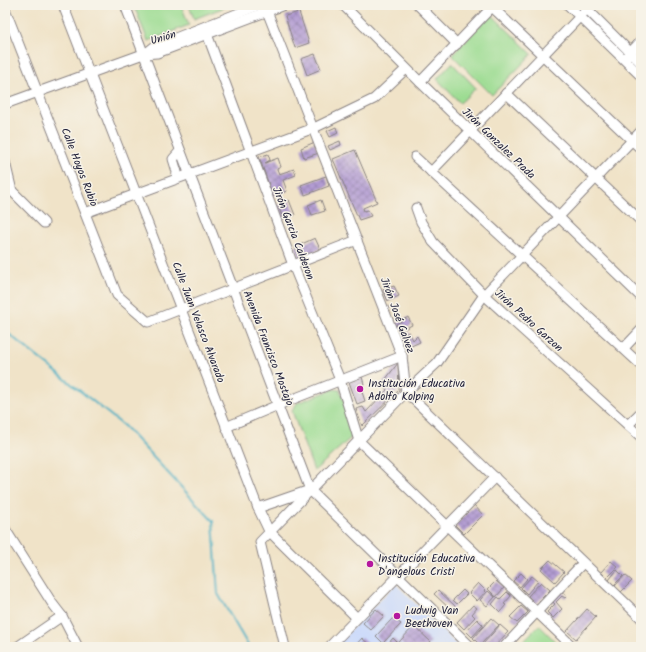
<svg xmlns="http://www.w3.org/2000/svg" width="646" height="652" viewBox="0 0 646 652" font-family="Kalam,sans-serif">
<style>
.built{fill:#cddbfa}
.green{fill:#9cdc92;stroke:#5f7f66}
.lines{fill:none;stroke-linecap:round;stroke-linejoin:round}
.stream{stroke:#45afc4;stroke-width:2}
.building{fill:url(#building-cross-hatch)}
.minor-casing{stroke:#898282;stroke-width:11}
.minor{stroke:#fff;stroke-width:9}
.poi-dot{fill:#b5179e;stroke:#f7f3e8;stroke-width:1.5}
.labels{text-anchor:middle;stroke-width:3;stroke-linejoin:round;paint-order:stroke}
.street-label{font-size:11px;fill:#22223b;stroke:#f7f3e8}
.poi-label{font-size:11px;fill:#22223b;stroke:#f7f3e8;text-anchor:start}
</style>
<defs>
<pattern id="building-cross-hatch" width="8" height="8" patternUnits="userSpaceOnUse"><rect width="8" height="8" fill="#b39cd3"/><path d="M0 0l8 8M0 8l8-8" fill="none" stroke="#917fac"/></pattern>
</defs>
<rect width="100%" height="100%" fill="#f7f3e8"/>
<filter id="ink" filterUnits="userSpaceOnUse"><feTurbulence type="fractalNoise" baseFrequency=".025" numOctaves="2"/><feDisplacementMap in="SourceGraphic" scale="8" xChannelSelector="R" yChannelSelector="G"/><feConvolveMatrix kernelMatrix="1 2 1 2 8 2 1 2 1" color-interpolation-filters="sRGB"/></filter>
<filter id="wash" filterUnits="userSpaceOnUse"><feTurbulence type="fractalNoise" baseFrequency=".012" numOctaves="4" result="noise"/><feDisplacementMap in="SourceGraphic" scale="16" xChannelSelector="R" yChannelSelector="G"/><feGaussianBlur stdDeviation="0.9" result="paint"/><feColorMatrix in="noise" values="0 0 0 0 0 0 0 0 0 0 0 0 0 0 0 0 0 1.4 0 .05"/><feComposite in="paint" operator="in"/></filter>
<g filter="url(#wash)">
<rect width="100%" height="100%" fill="#f0e3c8"/>
<!-- built -->
<path class="built" d="M396 584 459 647H334Z"/>
<!-- green -->
<g class="green">
<path d="M181 5 189 25 148 41 134 6Z"/>
<path d="M189 5H230L194 19Z"/>
<path d="M491 14 532 54 492 95 452 55Z"/>
<path d="M452 63 476 88 460 103 437 79Z"/>
<path d="M334 389 340 390 355 434 314 471 292 411 297 403Z"/>
<path d="M539 625 561 647H517Z"/>
</g>
<g class="lines">
<!-- stream -->
<path class="stream" d="M5 331 124 426 213 521 218 594 249 647"/>
</g>
<g id="blocks">
<!-- building -->
<g class="building">
<path d="M299 12 309 43 295 48 285 16Z"/>
<path d="M315 54 321 69 307 75 301 59Z"/>
<path d="M336 127 338 133 330 137 327 131Z"/>
<path d="M340 141 341 145 330 150 328 146Z"/>
<path d="M315 142 319 153 304 158 301 148Z"/>
<path d="M355 150 377 202 363 208 364 211 368 210 371 216 359 220 333 159Z"/>
<path d="M268 154 270 160 265 163 278 158 281 167 277 169 279 174 294 169 296 175 283 180 287 191 273 196 259 157Z"/>
<path d="M326 176 329 186 305 195 301 185Z"/>
<path d="M289 200 295 215 283 219 278 205Z"/>
<path d="M321 200 325 211 312 215 308 205Z"/>
<path d="M315 238 320 249 300 258 295 247Z"/>
<path d="M394 286 399 296 388 301 383 290Z"/>
<path d="M408 317 412 325 400 331 396 324Z"/>
<path d="M409 332 413 340 417 336 420 342 407 348 401 336Z"/>
<path d="M398 363 399 390 362 426 356 409 363 407 366 412 387 390 382 384Z"/>
<path d="M362 377 364 384 360 386 365 401 357 404 349 382Z"/>
<path d="M474 505 483 515 464 534 455 525Z"/>
<path d="M550 560 564 572 555 582 541 569Z"/>
<path d="M611 561 618 567 607 578 601 572Z"/>
<path d="M617 570 623 576 614 585 609 580Z"/>
<path d="M521 573 527 579 520 587 513 581Z"/>
<path d="M625 575 632 581 620 593 614 587Z"/>
<path d="M532 576 538 581 527 594 521 588Z"/>
<path d="M496 581 504 588 496 597 488 589Z"/>
<path d="M541 582 550 590 536 604 528 596Z"/>
<path d="M478 583 486 591 477 601 469 593Z"/>
<path d="M438 590 455 606 451 610 434 594Z"/>
<path d="M463 590 467 594 457 604 453 600Z"/>
<path d="M488 591 495 597 487 606 480 600Z"/>
<path d="M561 591 567 596 565 598 562 596 556 602 562 609 553 618 547 612 555 604 552 601Z"/>
<path d="M507 592 511 596 504 604 506 605 500 612 492 604 498 597 500 599Z"/>
<path d="M473 605 477 608 472 614 475 617 464 629 457 622Z"/>
<path d="M521 606 528 612 517 623 510 617Z"/>
<path d="M376 609 384 616 371 630 363 623Z"/>
<path d="M587 609 596 617 576 639 567 631Z"/>
<path d="M393 618 401 624 383 643 376 636Z"/>
<path d="M491 618 499 625 480 645 473 638Z"/>
<path d="M477 619 483 625 472 637 466 631Z"/>
<path d="M500 625 508 632 494 647H484L482 645Z"/>
<path d="M414 626 431 642 426 647H405L399 642Z"/>
<path d="M362 638 372 647H354Z"/>
<path d="M393 638 400 645 398 647H389L387 645Z"/>
</g>
</g>
</g>
<g filter="url(#ink)">
<use href="#blocks" fill-opacity="0" stroke="#898282" stroke-width="1"/>
<g class="lines">
<!-- minor casing -->
<g class="minor-casing">
<g id="minor">
<path d="M63 5 258 508 269 531 357 618"/>
<path d="M125 5 310 490 471 647"/>
<path d="M343 5 420 82 641 297"/>
<path d="M418 5 457 44"/>
<path d="M490 5 641 149"/>
<path d="M568 5 641 76"/>
<path d="M584 6 641 63"/>
<path d="M5 9 117 295 148 322 357 240"/>
<path d="M267 11 402 356 406 392 641 618"/>
<path d="M207 34 293 265 340 380 359 441 573 647"/>
<path d="M145 54 155 46 259 5"/>
<path d="M626 57 641 41"/>
<path d="M420 82 492 7"/>
<path d="M506 93 641 221"/>
<path d="M5 104 143 54 157 53 284 5"/>
<path d="M415 157 641 365"/>
<path d="M5 162 12 191 44 223"/>
<path d="M431 172 591 5"/>
<path d="M176 179 177 172 173 159 180 151"/>
<path d="M416 208 421 222 433 242 484 295 641 437"/>
<path d="M85 213 314 128 374 99 406 69"/>
<path d="M624 348 641 330"/>
<path d="M628 425 641 412"/>
<path d="M226 427 278 405 402 356"/>
<path d="M258 508 307 491"/>
<path d="M5 529 52 603 62 616 78 647"/>
<path d="M17 647 62 616"/>
<path d="M285 647 260 542 406 392 437 363 484 295 641 131"/>
<path d="M329 647 495 477"/>
<path d="M504 647 583 563"/>
</g>
</g>
<!-- minor -->
<use href="#minor" class="minor"/>
</g>
</g>
<!-- markers -->
<g class="poi-dot">
<circle cx="360" cy="389" r="4"/>
<circle cx="370" cy="564" r="4"/>
<circle cx="397" cy="616" r="4"/>
</g>
<g class="labels">
<!-- street labels -->
<g class="street-label">
<text transform="translate(163 37) rotate(-17)" y="4">Unión</text>
<text transform="translate(499 143) rotate(44)" y="4">Jirón Gonzalez Prada</text>
<text transform="translate(80 167) rotate(69)" y="4">Calle Hoyos Rubio</text>
<text transform="translate(294 233) rotate(69)" y="4">Jirón Garcia Calderon</text>
<text transform="translate(398 315) rotate(70)" y="4">Jirón José Galvez</text>
<text transform="translate(529 320) rotate(42)" y="4">Jirón Pedro Garzon</text>
<text transform="translate(199 322) rotate(69)" y="4">Calle Juan Velasco Alvarado</text>
<text transform="translate(269 348) rotate(69)" y="4">Avenida Francisco Mostajo</text>
</g>
<!-- poi labels -->
<g class="poi-label">
<text x="368" y="387">Institución Educativa<tspan x="368" dy="13">Adolfo Kolping</tspan></text>
<text x="378" y="562">Institución Educativa<tspan x="378" dy="13">D'angelous Cristi</tspan></text>
<text x="405" y="614">Ludwig Van<tspan x="405" dy="13">Beethoven</tspan></text>
</g>
</g>
<!-- margin -->
<rect width="646" height="652" fill="none" stroke="#f7f3e8" stroke-width="20"/>
</svg>
